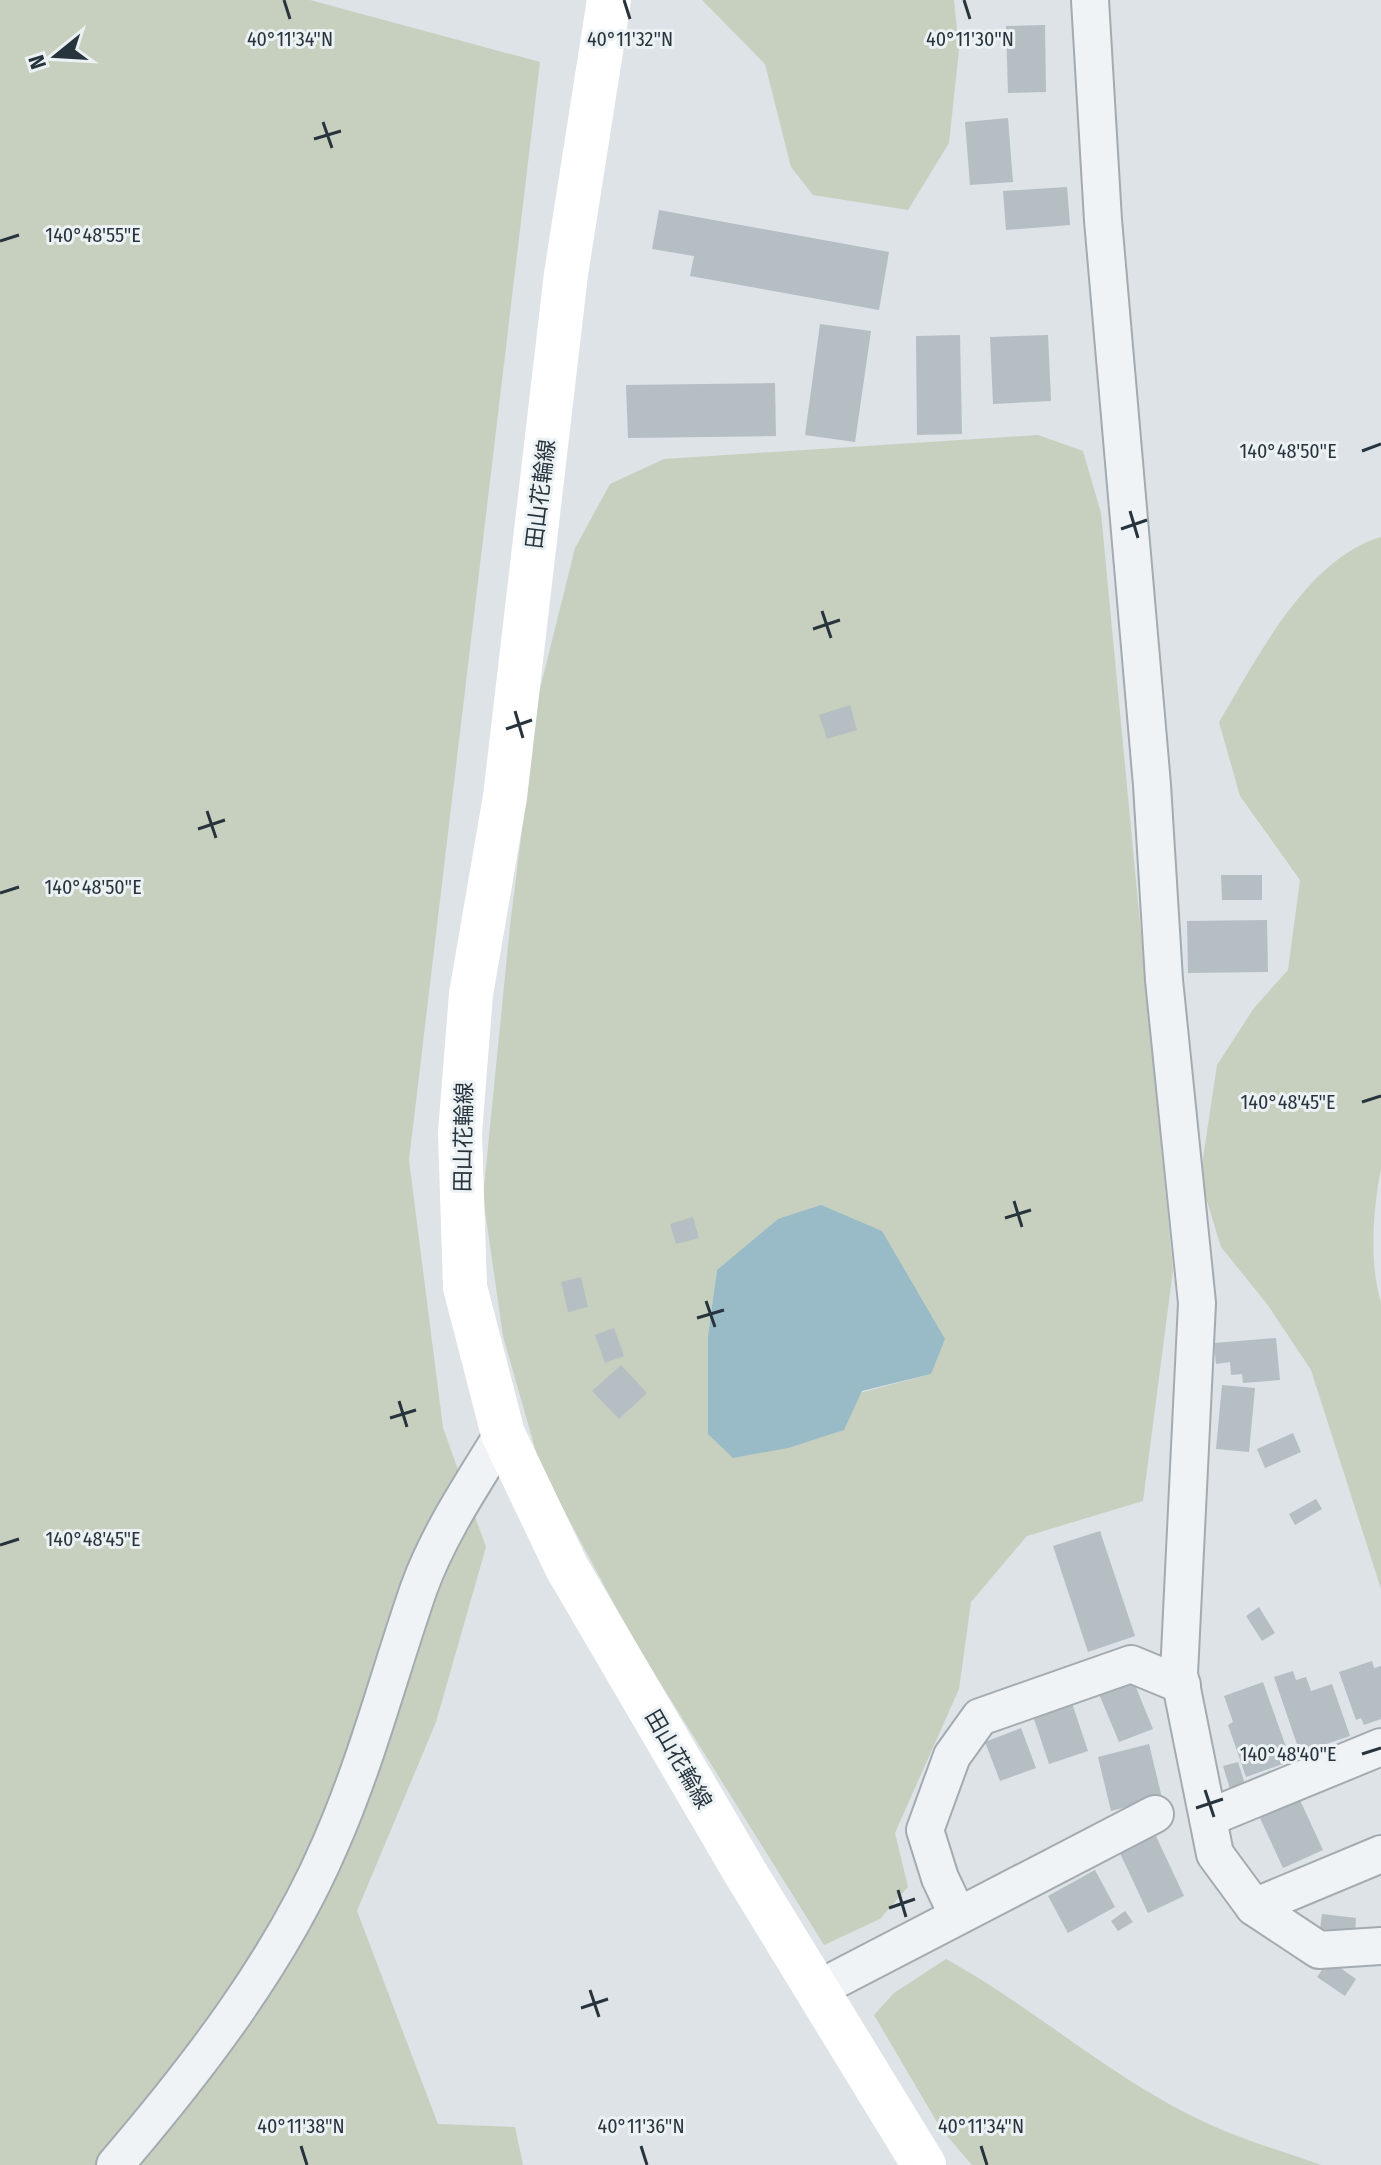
<svg xmlns="http://www.w3.org/2000/svg" width="1381" height="2165" viewBox="0 0 1381 2165" font-family="'Fira Sans Condensed','Noto Sans JP',sans-serif">
<style>
.green{fill:#c7d0be;fill-rule:evenodd}
.water{fill:#98bbc7}
.building{fill:#b4bec3}
.lines{fill:none;stroke-linecap:round;stroke-linejoin:round}
.minor-casing{stroke:#a3abb1;stroke-width:40}
.minor{stroke:#eff3f5;stroke-width:36}
.secondary{stroke:#fff;stroke-width:44}
.ticks{fill:none;stroke:#27343d;stroke-width:3}
.labels{text-anchor:middle;stroke-width:6;stroke-linejoin:round;paint-order:stroke}
.street-label{font-size:22px;fill:#27343d;stroke:#ecf2f4}
.ticks-label{font-size:20px;text-anchor:middle;fill:#27343d;stroke:#ecf2f4;stroke-width:6;stroke-linejoin:round;paint-order:stroke}
</style>
<rect width="100%" height="100%" fill="#dde3e7"/>
<!-- green -->
<g class="green">
<path d="M0 0H310L540 62 409 1160 443 1428 486 1547 436 1722 357 1911 438 2124 515 2127 523 2165H0Z"/>
<path d="M702 0H954L959 50 949 143 908 210 813 195 791 167 765 64Z"/>
<path d="M1038 435 1083 451 1101 513 1173 1270 1143 1501 1027 1536 971 1602 959 1689 895 1833 908 1887 880 1919 824 1945 634 1641 540 1466 503 1336 483 1197 510 926 539 693 575 548 610 484 664 459ZM717 1270 931 1374 708 1433V1335Z"/>
<path d="M1381 537V1169C1373 1208 1369 1264 1381 1302V1589L1311 1370 1267 1304 1221 1247 1200 1178 1217 1065 1254 1008 1288 970 1300 880 1240 796 1219 722C1257 659 1306 559 1381 537Z"/>
<path d="M946 1959C1037 2009 1116 2083 1211 2125 1246 2141 1285 2152 1321 2165H972L941 2129 874 2015 894 1993Z"/>
</g>
<!-- water -->
<path class="water" d="M821 1205 882 1231 945 1339 931 1374 862 1391 844 1430 788 1448 733 1458 708 1434V1335L717 1270 778 1219Z"/>
<!-- building -->
<g class="building">
<path d="M1045 25 1046 92 1008 93 1006 26Z"/>
<path d="M1008 118 1013 182 970 185 965 122Z"/>
<path d="M1067 187 1070 225 1006 230 1003 191Z"/>
<path d="M659 210 889 252 879 310 690 276 694 256 652 249Z"/>
<path d="M820 324 871 331 855 442 805 435Z"/>
<path d="M960 335 962 434 917 435 916 336Z"/>
<path d="M1048 335 1051 401 993 404 990 337Z"/>
<path d="M775 383 776 436 628 438 626 385Z"/>
<path d="M850 705 857 730 827 739 819 715Z"/>
<path d="M1221 875H1262V900H1222Z"/>
<path d="M1267 920 1268 972 1188 973 1187 921Z"/>
<path d="M693 1217 699 1238 676 1244 670 1224Z"/>
<path d="M581 1277 588 1307 568 1312 561 1282Z"/>
<path d="M614 1328 624 1356 605 1363 595 1335Z"/>
<path d="M1276 1338 1280 1380 1243 1383 1242 1374 1231 1375 1230 1362 1216 1364 1214 1343Z"/>
<path d="M621 1365 647 1393 619 1419 592 1391Z"/>
<path d="M1222 1385 1255 1388 1249 1452 1216 1449Z"/>
<path d="M1293 1433 1301 1452 1265 1468 1257 1449Z"/>
<path d="M1316 1499 1322 1509 1295 1525 1289 1514Z"/>
<path d="M1100 1531 1135 1636 1088 1652 1053 1546Z"/>
<path d="M1259 1607 1275 1633 1262 1641 1246 1616Z"/>
<path d="M1372 1661 1374 1668 1381 1666V1719L1364 1725 1361 1718 1356 1720 1339 1672Z"/>
<path d="M1293 1671 1296 1680 1306 1677 1311 1691 1332 1684 1350 1736 1300 1753 1274 1677Z"/>
<path d="M1133 1680 1153 1729 1119 1742 1099 1694Z"/>
<path d="M1263 1682 1291 1761 1246 1777 1228 1725 1233 1722 1224 1696Z"/>
<path d="M1070 1697 1088 1751 1049 1764 1031 1710Z"/>
<path d="M1021 1728 1036 1768 1000 1781 985 1742Z"/>
<path d="M1149 1744 1162 1798 1111 1811 1098 1757Z"/>
<path d="M1238 1762 1245 1784 1230 1789 1223 1766Z"/>
<path d="M1299 1798 1323 1850 1283 1868 1259 1816Z"/>
<path d="M1155 1834 1184 1896 1148 1913 1119 1851Z"/>
<path d="M1095 1870 1115 1907 1068 1933 1048 1896Z"/>
<path d="M1125 1911 1133 1922 1118 1931 1111 1921Z"/>
<path d="M1322 1914 1356 1918 1355 1933 1320 1929Z"/>
<path d="M1329 1960 1356 1979 1345 1996 1317 1977Z"/>
</g>
<g class="lines">
<!-- minor casing -->
<g class="minor-casing">
<g id="minor">
<path d="M1090 0 1103 220 1152 785 1164 980 1197 1303 1179 1674 1215 1854 1254 1907 1319 1950 1381 1946"/>
<path d="M1208 1818 1381 1747"/>
<path d="M1254 1907 1381 1854"/>
<path d="M958 1916 940 1878 925 1830 952 1756 980 1717 1131 1664 1182 1685"/>
<path d="M818 1989 1155 1814"/>
<path d="M115 2165C197 2069 280 1962 330 1845 367 1761 389 1674 419 1588 439 1533 473 1483 503 1434"/>
</g>
</g>
<!-- minor -->
<use href="#minor" class="minor"/>
<!-- secondary -->
<path class="secondary" d="M609 0 566 274 505 797 471 994 460 1133 465 1287 503 1434 567 1568 746 1874 924 2165"/>
</g>
<!-- ticks -->
<path class="ticks" d="M284 0 290 19M624 0 630 19M964 0 970 19M323 122 332 148M314 139 341 131M0 241 19 235M1362 451 1381 444M1130 511 1138 538M1121 529 1147 520M822 611 831 638M813 629 840 620M515 711 523 738M506 729 532 720M207 811 216 838M198 829 225 820M0 893 19 887M1362 1102 1381 1096M1014 1201 1022 1227M1005 1218 1031 1210M706 1301 715 1327M697 1318 724 1310M399 1401 407 1427M390 1418 416 1410M0 1545 19 1539M1362 1754 1381 1748M1205 1790 1214 1817M1196 1808 1223 1799M898 1890 906 1917M889 1908 915 1899M590 1990 599 2017M581 2008 608 1999M301 2146 307 2165M641 2146 647 2165M981 2146 987 2165"/>
<g class="labels">
<!-- street labels -->
<g class="street-label">
<text transform="translate(540 494) rotate(-83)" y="8">田山花輪線</text>
<text transform="translate(463 1137) rotate(-89)" y="8">田山花輪線</text>
<text transform="translate(679 1759) rotate(60)" y="8">田山花輪線</text>
</g>
</g>
<g class="ticks-label">
<text x="290" y="46">40°11'34"N</text>
<text x="630" y="46">40°11'32"N</text>
<text x="970" y="46">40°11'30"N</text>
<text x="93" y="242">140°48'55"E</text>
<text x="1288" y="458">140°48'50"E</text>
<text x="93" y="894">140°48'50"E</text>
<text x="1288" y="1109">140°48'45"E</text>
<text x="93" y="1546">140°48'45"E</text>
<text x="1288" y="1761">140°48'40"E</text>
<text x="301" y="2133">40°11'38"N</text>
<text x="641" y="2133">40°11'36"N</text>
<text x="981" y="2133">40°11'34"N</text>
</g>
<!-- north arrow -->
<g transform="translate(56 56) rotate(252)" stroke="#ecf2f4" stroke-width="6" paint-order="stroke">
<path d="M0-6L14 30L0 20L-14 30Z" fill="#27343d"/>
<text y="-12" font-size="22" font-weight="bold" text-anchor="middle" fill="#27343d">N</text>
</g>
</svg>
